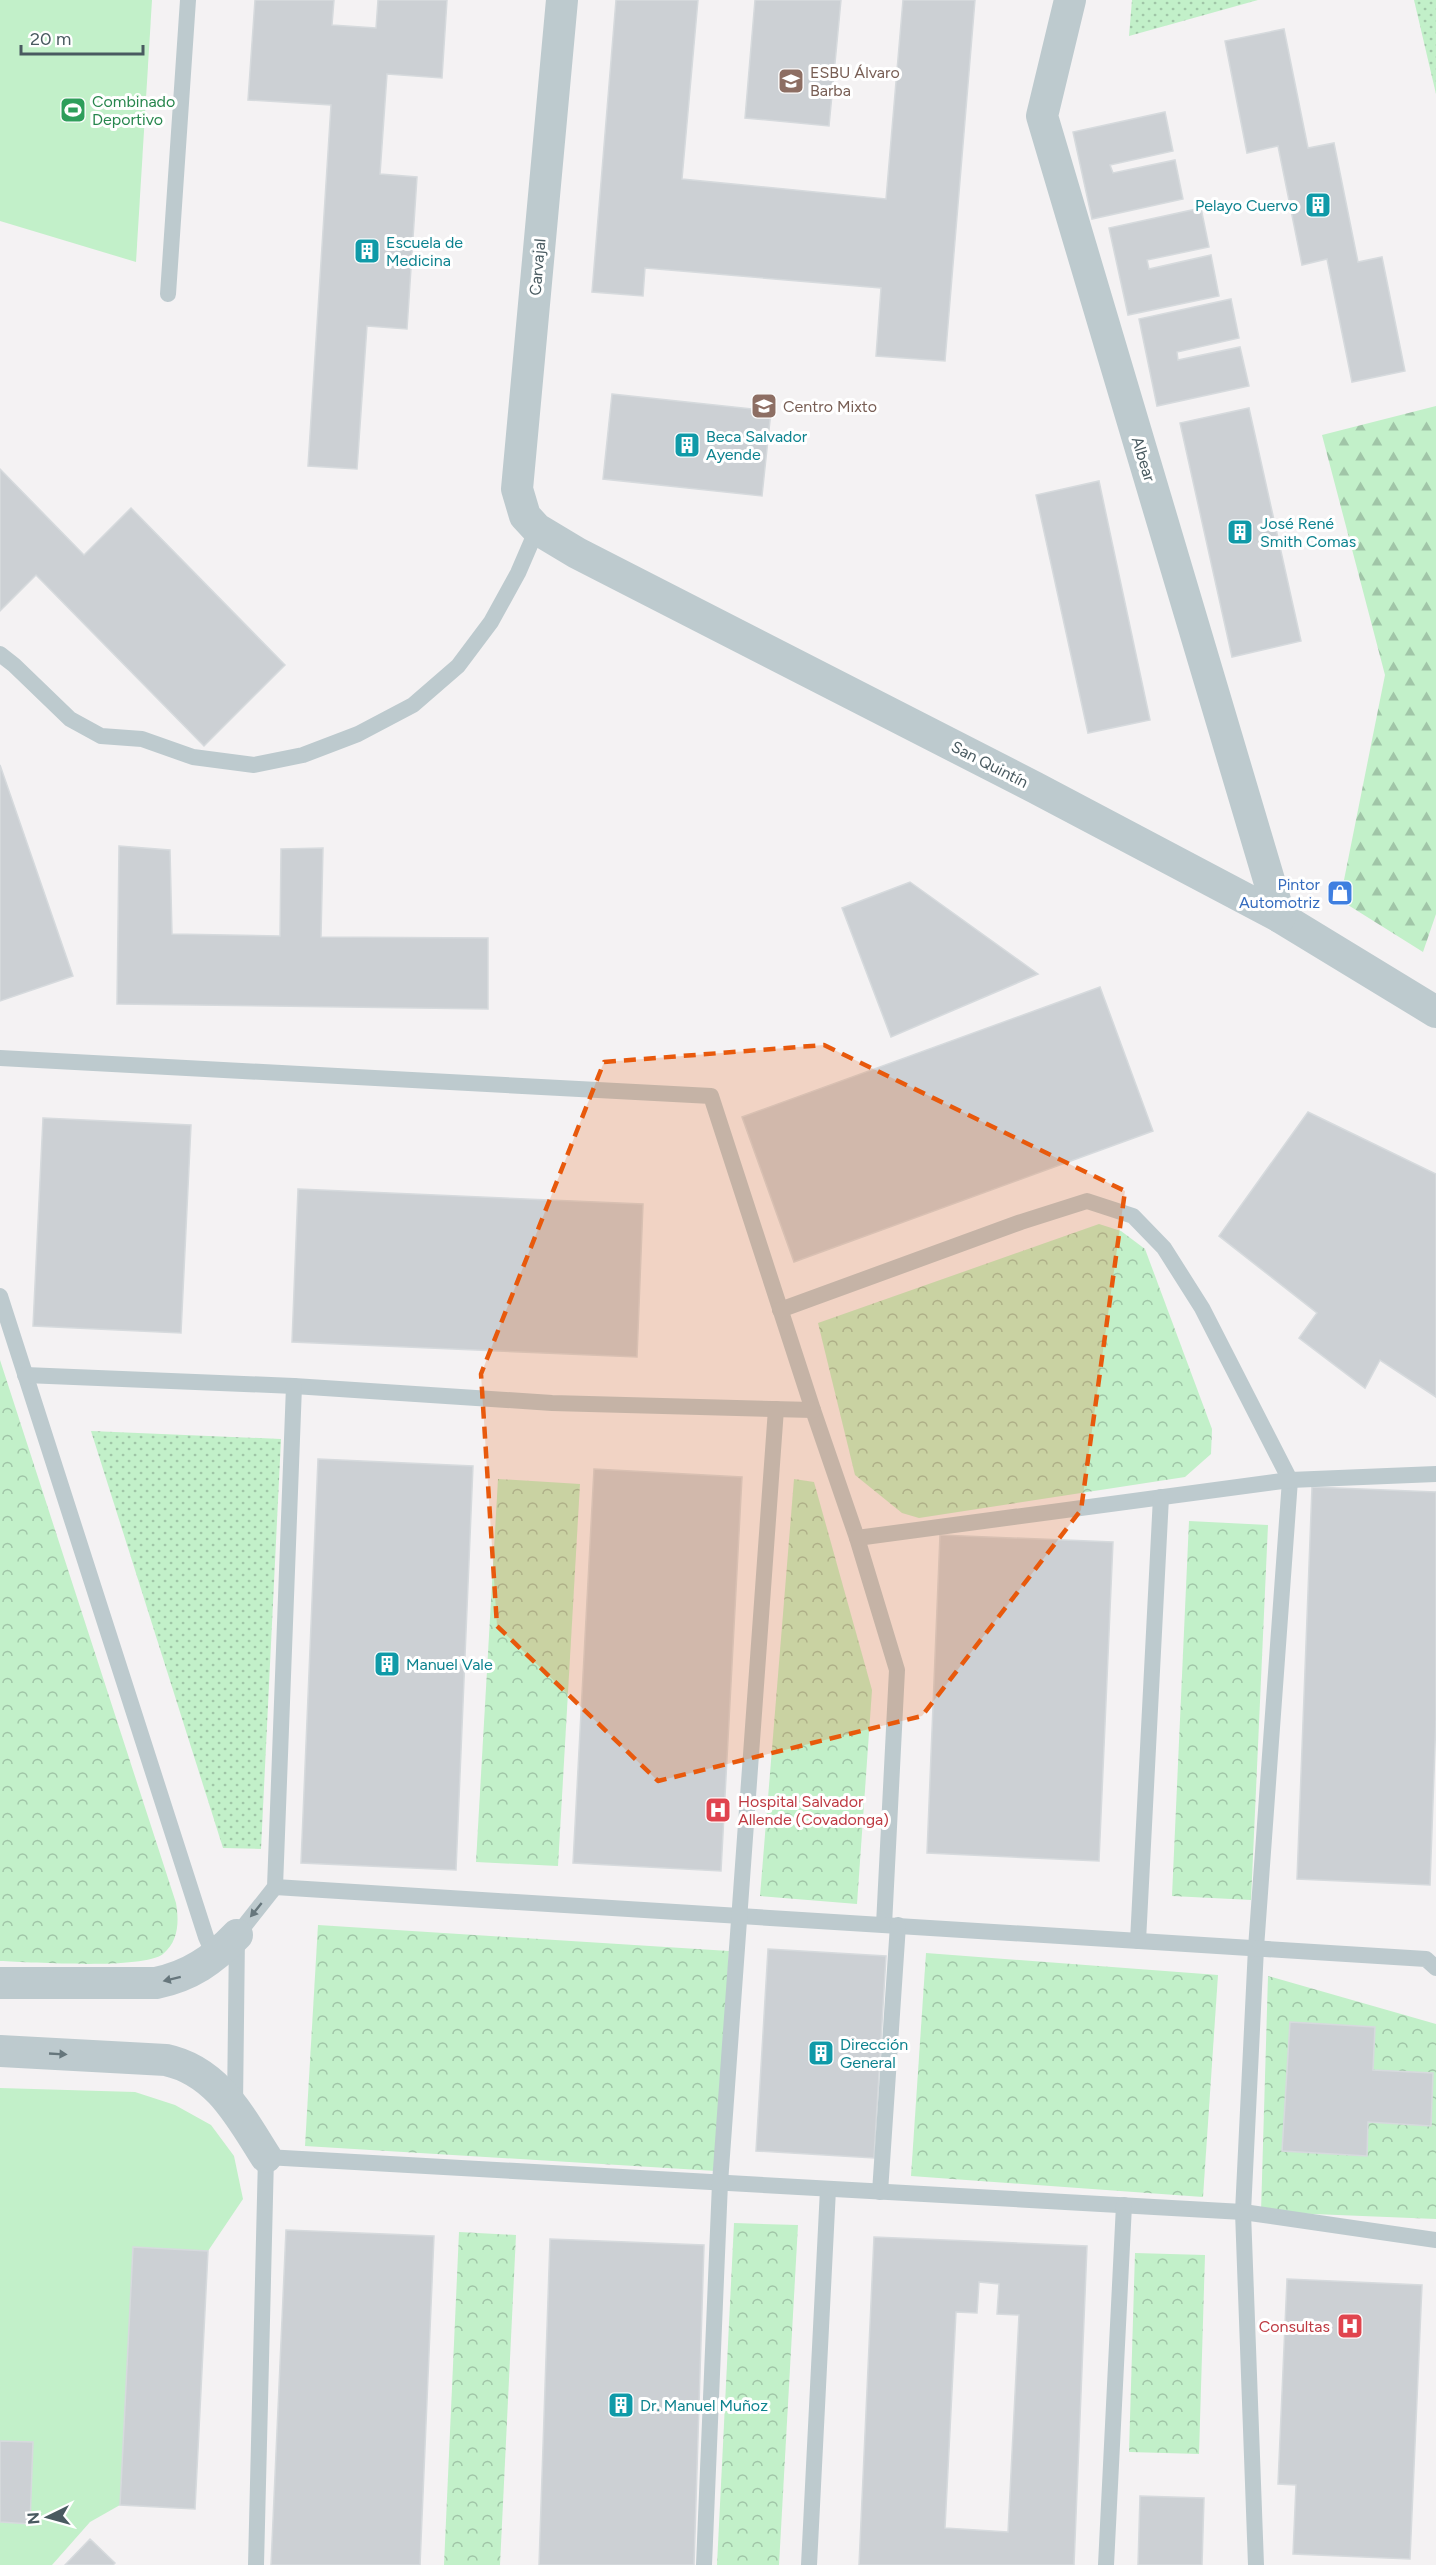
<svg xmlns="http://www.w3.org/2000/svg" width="1436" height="2565" viewBox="0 0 1436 2565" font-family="Figtree,sans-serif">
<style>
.grass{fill:url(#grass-dots)}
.forest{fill:url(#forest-firs)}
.park{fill:url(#park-crowns)}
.garden{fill:#c2f0c9}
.building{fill:#ccd0d4;stroke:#d6dadd;stroke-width:1.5;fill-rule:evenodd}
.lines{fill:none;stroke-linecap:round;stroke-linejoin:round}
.service{stroke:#bdcace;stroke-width:16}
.minor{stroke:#bdcace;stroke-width:32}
.oneway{fill:#66767c}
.marked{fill:#e8590c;fill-opacity:0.2;stroke:#e8590c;stroke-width:4.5;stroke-dasharray:12 8;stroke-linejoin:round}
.labels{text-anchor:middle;stroke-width:6;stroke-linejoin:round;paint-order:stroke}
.education-label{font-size:16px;fill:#785e54;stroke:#fff;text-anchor:start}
.leisure-label{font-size:16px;fill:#27864d;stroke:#fff;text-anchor:start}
.culture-label{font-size:16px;fill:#0d838f;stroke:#fff;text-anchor:start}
.street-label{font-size:16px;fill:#495a60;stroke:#fff}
.shop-label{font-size:16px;fill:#366cbe;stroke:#fff;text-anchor:end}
.health-label{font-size:16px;fill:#be3a42;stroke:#fff;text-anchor:start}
</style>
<defs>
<pattern id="grass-dots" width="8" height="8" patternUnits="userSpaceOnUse" patternTransform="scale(1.5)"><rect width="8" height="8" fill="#c2f0c9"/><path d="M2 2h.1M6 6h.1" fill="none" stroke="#a0c5a7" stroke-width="1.8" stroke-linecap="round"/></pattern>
<pattern id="forest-firs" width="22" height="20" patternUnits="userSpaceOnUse" patternTransform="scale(1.5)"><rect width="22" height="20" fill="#c2f0c9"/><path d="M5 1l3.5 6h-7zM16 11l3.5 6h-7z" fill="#a0c5a7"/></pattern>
<pattern id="park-crowns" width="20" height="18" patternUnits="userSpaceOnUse" patternTransform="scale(1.5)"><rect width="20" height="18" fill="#c2f0c9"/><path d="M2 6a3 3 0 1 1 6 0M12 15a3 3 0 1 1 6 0" fill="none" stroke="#a0c5a7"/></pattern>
</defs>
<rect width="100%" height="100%" fill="#f4f2f3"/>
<!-- grass -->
<g class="grass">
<path d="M1132 0H1258L1129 36Z"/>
<path d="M1414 0H1436V94Z"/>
<path d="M91 1431 281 1439 261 1849 223 1848Z"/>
</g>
<!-- forest -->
<path class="forest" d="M1436 406V914L1423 952 1340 900 1385 675 1322 435Z"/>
<!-- park -->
<g class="park">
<path d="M1099 1224 1121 1231 1145 1249 1212 1429 1211 1454 1185 1477 919 1518 902 1513 855 1475 818 1323Z"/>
<path d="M0 1360 176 1903C179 1921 179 1941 163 1954 142 1970 31 1962 0 1961Z"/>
<path d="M498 1479 580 1484 558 1866 476 1862Z"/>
<path d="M794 1479 814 1482 872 1690 857 1904 760 1896Z"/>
<path d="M1189 1521 1268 1525 1251 1900 1172 1896Z"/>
<path d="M318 1925 729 1951 716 2171 305 2146Z"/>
<path d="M926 1953 1218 1975 1203 2197 911 2176Z"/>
<path d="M1268 1976 1436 2024V2219L1261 2212Z"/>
<path d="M734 2223 798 2225 779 2565H717Z"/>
<path d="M459 2232 516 2235 500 2565H444Z"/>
<path d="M1135 2253 1205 2255 1199 2454 1129 2452Z"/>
</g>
<!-- garden -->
<g class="garden">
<path d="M0 0H152L136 262 0 221Z"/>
<path d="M0 2088 135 2092 175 2105 211 2125 234 2156 243 2199 208 2251 133 2248 120 2505 90 2522 52 2565H0Z"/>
</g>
<!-- building -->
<g class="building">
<path d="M255 0H334L332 25 376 28 378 0H447L442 78 387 74 380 174 417 177 407 329 367 326 357 469 308 466 331 105 248 100Z"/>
<path d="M616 0H698L682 179 886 199 903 0H975L945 361 876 356 881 288 645 268 643 296 592 292Z"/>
<path d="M755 0H841L829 126 745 118Z"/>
<path d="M1284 29 1308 148 1334 143 1358 262 1382 257 1405 371 1352 382 1327 259 1302 265 1278 146 1247 153 1225 41Z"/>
<path d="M1165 112 1173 151 1110 165 1113 173 1175 160 1183 199 1092 219 1073 132Z"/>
<path d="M1201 208 1209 247 1147 260 1149 269 1211 255 1219 296 1128 315 1109 228Z"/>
<path d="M1231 299 1239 338 1177 352 1178 360 1240 347 1249 386 1157 406 1139 319Z"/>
<path d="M612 394 771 411 762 496 603 479Z"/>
<path d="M1249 408 1301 641 1232 657 1180 423Z"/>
<path d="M0 469 84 555 131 508 285 665 204 746 36 575 0 611Z"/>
<path d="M1099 481 1150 720 1088 733 1036 495Z"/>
<path d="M0 765 73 976 0 1001Z"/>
<path d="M119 846 170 850 172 934 280 936 281 849 323 848 321 937 488 938V1009L117 1004Z"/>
<path d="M910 882 1038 974 891 1037 842 908Z"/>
<path d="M1100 987 1153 1131 794 1262 742 1117Z"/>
<path d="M1308 1112 1436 1174V1397L1380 1360 1365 1388 1299 1338 1317 1313 1219 1236Z"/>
<path d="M43 1118 191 1125 181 1333 33 1326Z"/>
<path d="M298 1189 643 1204 637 1357 292 1342Z"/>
<path d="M318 1459 473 1466 456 1870 301 1863Z"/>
<path d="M594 1469 742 1477 721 1871 573 1863Z"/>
<path d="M1312 1487 1436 1492V1718L1430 1885 1297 1879Z"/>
<path d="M940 1535 1113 1542 1099 1861 927 1853Z"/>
<path d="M768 1949 886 1956 874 2158 756 2151Z"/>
<path d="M1290 2022 1375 2027 1373 2070 1433 2073 1431 2126 1368 2122 1367 2156 1282 2151Z"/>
<path d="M286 2230 434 2236 420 2565H271Z"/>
<path d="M874 2237 1087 2246 1074 2565H859ZM979 2282 999 2284 997 2314 1019 2315 1008 2532 945 2528 956 2312 977 2313Z"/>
<path d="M550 2239 704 2245 694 2565H539Z"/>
<path d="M133 2247 208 2251 195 2509 120 2505Z"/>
<path d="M1287 2279 1422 2285 1410 2559 1293 2554 1296 2485 1278 2484Z"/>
<path d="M0 2441 33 2442 30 2524 0 2522Z"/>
<path d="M1140 2496 1204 2498 1202 2565H1138Z"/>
<path d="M90 2539 115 2563 113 2565H65Z"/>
</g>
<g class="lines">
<!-- service -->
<g class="service">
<path d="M168 294 188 0"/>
<path d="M0 654 14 665 70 719 101 736 142 739 193 757 254 765 303 755 358 734 413 705 458 666 491 622 518 573 537 529"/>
<path d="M0 1058 711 1096 813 1410 857 1538 897 1670 884 1925"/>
<path d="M0 1296 206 1937 214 1955"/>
<path d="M780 1310 1021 1222 1087 1201 1133 1216 1164 1248 1202 1308 1290 1480 1256 1948 1243 2212 1256 2565"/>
<path d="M25 1375 294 1386 552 1403 813 1410"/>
<path d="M857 1538 1290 1480 1436 1474"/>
<path d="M275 1887 1426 1959 1436 1968"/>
<path d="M1138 1941 1161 1497"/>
<path d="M235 2106 237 1935 275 1887 294 1386"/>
<path d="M880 2192 898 1925"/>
<path d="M256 2565 266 2157 1243 2212 1436 2240"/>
<path d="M704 2565 720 2183 776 1409"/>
<path d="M809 2565 828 2189"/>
<path d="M1106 2565 1124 2205"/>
</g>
<!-- minor -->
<g class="minor">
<path d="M562 0 517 489 525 516 537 529 577 553 1034 787 1280 917 1436 1012"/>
<path d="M1070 0 1042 116 1280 917"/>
<path d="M0 1983H156C190 1976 213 1960 237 1935"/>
<path d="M0 2051 166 2060C217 2071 240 2116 266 2157"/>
</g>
</g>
<!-- one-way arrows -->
<defs><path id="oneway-solid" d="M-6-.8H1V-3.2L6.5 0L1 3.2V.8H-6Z" transform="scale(1.5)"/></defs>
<g class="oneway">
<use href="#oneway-solid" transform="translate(256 1910) rotate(129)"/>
<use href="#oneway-solid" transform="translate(172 1979) rotate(166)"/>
<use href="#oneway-solid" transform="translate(58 2054) rotate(3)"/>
</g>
<!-- marked area -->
<path class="marked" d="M824 1045 1125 1191 1081 1510 922 1716 658 1781 497 1626 481 1374 604 1062Z"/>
<!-- icons -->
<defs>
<g id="school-square" transform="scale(1.35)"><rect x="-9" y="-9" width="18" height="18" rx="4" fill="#8d6e63" stroke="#fff"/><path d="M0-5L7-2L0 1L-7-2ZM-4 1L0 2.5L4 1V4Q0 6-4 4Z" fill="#fff"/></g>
<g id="stadium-square" transform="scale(1.35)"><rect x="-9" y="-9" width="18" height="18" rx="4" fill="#2e9e5b" stroke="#fff"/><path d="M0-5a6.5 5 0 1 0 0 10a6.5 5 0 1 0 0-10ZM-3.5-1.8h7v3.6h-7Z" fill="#fff"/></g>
<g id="building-square" transform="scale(1.35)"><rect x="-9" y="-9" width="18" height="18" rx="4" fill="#0f9aa8" stroke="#fff"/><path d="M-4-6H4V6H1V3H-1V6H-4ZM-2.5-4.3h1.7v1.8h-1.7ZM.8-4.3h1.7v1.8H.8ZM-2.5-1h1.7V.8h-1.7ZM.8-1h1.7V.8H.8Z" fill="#fff"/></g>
<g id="shop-square" transform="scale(1.35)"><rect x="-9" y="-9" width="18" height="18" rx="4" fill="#3f7fe0" stroke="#fff"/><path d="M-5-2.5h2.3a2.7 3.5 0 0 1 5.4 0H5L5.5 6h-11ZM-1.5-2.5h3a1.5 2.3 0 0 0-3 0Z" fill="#fff"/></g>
<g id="hospital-square" transform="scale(1.35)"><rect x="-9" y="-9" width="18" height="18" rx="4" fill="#e0444e" stroke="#fff"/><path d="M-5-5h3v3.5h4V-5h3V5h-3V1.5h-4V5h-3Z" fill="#fff"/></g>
</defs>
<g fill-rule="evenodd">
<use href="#school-square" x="791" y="81"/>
<use href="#stadium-square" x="73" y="110"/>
<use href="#building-square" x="1318" y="205"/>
<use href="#building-square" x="367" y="251"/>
<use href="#school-square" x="764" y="406"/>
<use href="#building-square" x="687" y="445"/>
<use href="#building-square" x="1240" y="532"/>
<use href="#shop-square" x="1340" y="893"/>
<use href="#building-square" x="387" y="1664"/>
<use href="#hospital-square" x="718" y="1810"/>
<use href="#building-square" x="821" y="2053"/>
<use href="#hospital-square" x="1350" y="2326"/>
<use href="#building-square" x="621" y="2405"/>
</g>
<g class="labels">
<!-- education labels -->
<g class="education-label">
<text x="810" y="78">ESBU Álvaro<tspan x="810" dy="18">Barba</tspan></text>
<text x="783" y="412">Centro Mixto</text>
</g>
<!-- leisure labels -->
<g class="leisure-label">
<text x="92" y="107">Combinado<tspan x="92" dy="18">Deportivo</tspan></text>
</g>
<!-- culture labels -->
<g class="culture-label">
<text x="1298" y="211" text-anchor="end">Pelayo Cuervo</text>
<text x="386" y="248">Escuela de<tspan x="386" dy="18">Medicina</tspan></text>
<text x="706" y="442">Beca Salvador<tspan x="706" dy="18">Ayende</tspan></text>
<text x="1260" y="529">José René<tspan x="1260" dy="18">Smith Comas</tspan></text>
<text x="406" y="1670">Manuel Vale</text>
<text x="840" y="2050">Dirección<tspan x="840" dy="18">General</tspan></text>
<text x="640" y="2411">Dr. Manuel Muñoz</text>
</g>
<!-- street labels -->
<g class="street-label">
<text transform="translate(537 267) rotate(-85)" y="6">Carvajal</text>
<text transform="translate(1144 459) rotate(73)" y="6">Albear</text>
<text transform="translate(990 764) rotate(27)" y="6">San Quintín</text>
</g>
<!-- shop labels -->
<g class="shop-label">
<text x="1320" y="890">Pintor<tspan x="1320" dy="18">Automotriz</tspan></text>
</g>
<!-- health labels -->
<g class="health-label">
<text x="738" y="1807">Hospital Salvador<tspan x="738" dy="18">Allende (Covadonga)</tspan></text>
<text x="1330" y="2332" text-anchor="end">Consultas</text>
</g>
</g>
<!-- north arrow -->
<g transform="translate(48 2517) rotate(265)" stroke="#ffffff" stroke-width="4.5" paint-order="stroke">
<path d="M0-4.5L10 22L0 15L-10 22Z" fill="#495a60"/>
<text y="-9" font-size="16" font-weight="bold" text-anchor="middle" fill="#495a60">N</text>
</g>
<!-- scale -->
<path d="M21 45v9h122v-9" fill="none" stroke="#495a60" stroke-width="3"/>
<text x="30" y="45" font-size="18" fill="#495a60" stroke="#ffffff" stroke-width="4.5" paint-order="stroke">20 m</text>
</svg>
